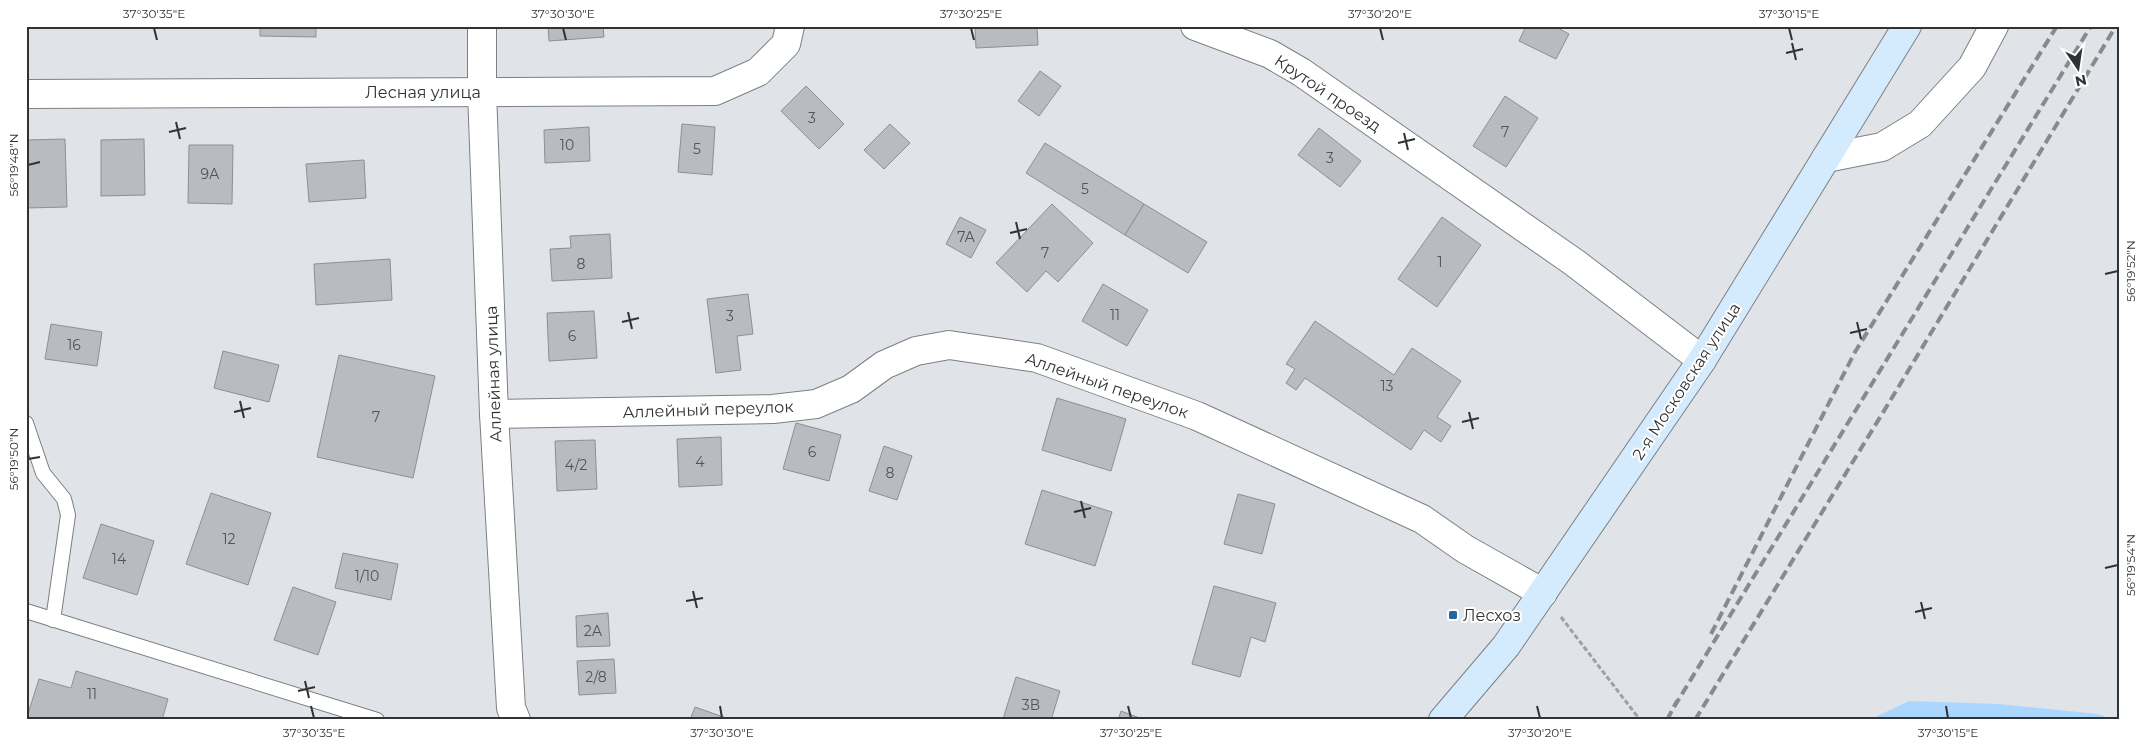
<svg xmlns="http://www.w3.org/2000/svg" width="2145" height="746" viewBox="0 0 2145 746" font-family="Montserrat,sans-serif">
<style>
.green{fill:#abd7fe}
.building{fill:#b8bbbf;stroke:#8c9093}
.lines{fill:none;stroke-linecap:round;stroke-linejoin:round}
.service-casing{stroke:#7c8083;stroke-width:16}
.minor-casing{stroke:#7c8083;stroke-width:30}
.secondary-casing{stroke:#7c8083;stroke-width:30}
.path{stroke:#9da1a3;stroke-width:3;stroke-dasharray:5 2.5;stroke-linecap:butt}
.service{stroke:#fff;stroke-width:14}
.minor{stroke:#fff;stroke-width:28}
.secondary{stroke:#d4eafd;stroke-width:28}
.rail{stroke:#888b8e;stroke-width:4;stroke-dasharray:10 5;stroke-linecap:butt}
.ticks{fill:none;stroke:#303233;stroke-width:2}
.poi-dot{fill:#22689d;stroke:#fff;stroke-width:2}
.labels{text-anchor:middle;stroke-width:4;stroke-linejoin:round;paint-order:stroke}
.number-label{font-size:14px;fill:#525456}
.street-label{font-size:16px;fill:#303233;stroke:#fff}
.poi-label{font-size:16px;fill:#303233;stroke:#fff;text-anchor:start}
.neatline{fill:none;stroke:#303233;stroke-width:2}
.ticks-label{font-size:12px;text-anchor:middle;fill:#303233}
</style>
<rect width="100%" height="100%" fill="#e0e4e8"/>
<!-- green -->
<path class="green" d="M1909 701 1999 704 2098 714 2113 720H1869Z"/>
<!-- building -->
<g class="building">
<path d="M260 26H316V37L260 36Z"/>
<path d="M548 26H603L604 37 549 41Z"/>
<path d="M975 26H1037L1038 45 976 48Z"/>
<path d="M1526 26H1554L1569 34 1556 59 1519 41Z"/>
<path d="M1040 71 1061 86 1039 116 1018 101Z"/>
<path d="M806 86 844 124 819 149 781 111Z"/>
<path d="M1505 96 1538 118 1506 167 1473 146Z"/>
<path d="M682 124 715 127 712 175 678 172Z"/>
<path d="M890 124 910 143 884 169 864 150Z"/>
<path d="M589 127 590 161 545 163 544 130Z"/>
<path d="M1319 128 1361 161 1340 187 1298 155Z"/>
<path d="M65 139 67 207 26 208V140Z"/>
<path d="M144 139 145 195 101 196V140Z"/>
<path d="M1045 143 1144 204 1125 235 1026 173Z"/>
<path d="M189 145H233L232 204 188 203Z"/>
<path d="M364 160 366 198 309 202 306 164Z"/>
<path d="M1052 204 1093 243 1058 282 1046 271 1027 292 996 263Z"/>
<path d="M1144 204 1207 242 1188 273 1125 235Z"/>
<path d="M960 217 986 230 971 258 946 244Z"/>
<path d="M1442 217 1481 245 1437 307 1398 279Z"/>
<path d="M610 234 612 278 552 281 550 249 571 248 570 236Z"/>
<path d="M390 259 392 300 316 305 314 264Z"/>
<path d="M1103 284 1148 310 1127 346 1082 321Z"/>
<path d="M748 294 753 334 737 336 741 370 716 373 707 299Z"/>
<path d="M594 311 597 358 549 361 547 313Z"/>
<path d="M1315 321 1394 375 1412 348 1461 381 1437 417 1451 426 1441 442 1424 430 1411 450 1305 378 1296 390 1286 383 1295 369 1286 364Z"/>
<path d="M51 324 102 332 97 366 45 359Z"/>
<path d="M223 351 279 365 269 402 214 388Z"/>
<path d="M339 355 435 376 413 478 317 457Z"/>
<path d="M1057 398 1126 419 1111 471 1042 450Z"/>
<path d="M796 423 841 435 829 481 783 469Z"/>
<path d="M721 437 722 485 679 487 677 439Z"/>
<path d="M595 440 597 489 557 491 555 441Z"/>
<path d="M884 446 912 456 897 500 869 491Z"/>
<path d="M1042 490 1112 512 1095 566 1025 544Z"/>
<path d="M211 493 271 513 248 585 186 564Z"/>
<path d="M1238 494 1275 504 1262 554 1224 544Z"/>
<path d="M101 524 154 541 137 595 83 578Z"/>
<path d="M343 553 398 564 391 600 335 588Z"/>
<path d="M1214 586 1276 603 1265 642 1251 637 1240 677 1192 664Z"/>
<path d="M293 587 336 602 318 655 274 640Z"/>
<path d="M608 613 610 646 577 647 576 616Z"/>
<path d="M614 659 616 693 579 695 577 661Z"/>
<path d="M76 671 168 699 162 720H26L39 679 71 688Z"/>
<path d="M1016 677 1060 691 1051 720 1003 719Z"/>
<path d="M695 707 729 719V720H690Z"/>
<path d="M1121 711 1145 720H1118Z"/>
</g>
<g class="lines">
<!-- service casing -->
<g class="service-casing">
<g id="service">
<path d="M26 423 43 473 64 499 68 515 53 620"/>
<path d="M26 611 377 720"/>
</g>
</g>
<!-- minor casing -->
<g class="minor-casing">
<g id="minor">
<path d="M482 26V92L494 414 511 708 516 720"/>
<path d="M1195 26 1270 54 1301 72 1575 263 1702 360"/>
<path d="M26 94 715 91 758 72 786 44 790 26"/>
<path d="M1826 158 1882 147 1920 124 1972 67 1994 26"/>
<path d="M494 414 773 409 816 404 851 389 884 365 916 351 949 345 1037 358 1197 416 1422 519 1465 549 1543 593"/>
</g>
</g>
<!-- secondary casing -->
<g class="secondary-casing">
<path id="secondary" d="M1443 720 1506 646 1702 360 1907 26"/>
</g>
<!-- path -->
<path class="path" d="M1561 617 1637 716 1635 720"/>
<!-- service -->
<use href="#service" class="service"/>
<!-- minor -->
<use href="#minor" class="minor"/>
<!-- secondary -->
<use href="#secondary" class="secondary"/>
<!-- rail -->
<g class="rail">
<path d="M1711 634 1855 352 2057 26"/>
<path d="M1674 707 2091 26"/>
<path d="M1667 720 1677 701"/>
<path d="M1695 720 1890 401 2116 26"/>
</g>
</g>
<!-- ticks -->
<path class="ticks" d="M154 28 157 40M563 28 566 40M971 28 974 40M1380 28 1383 40M1789 28 1792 40M1792 43 1796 60M1786 53 1803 49M176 122 180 139M169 132 186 128M1404 133 1408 150M1398 143 1415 139M28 165 40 162M1016 222 1020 239M1010 233 1027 229M2105 274 2118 271M628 312 632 329M622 322 639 318M1857 322 1861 339M1850 333 1867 329M240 401 244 418M234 412 251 408M1469 412 1473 429M1462 422 1479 418M28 459 40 457M1081 501 1085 518M1074 512 1091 508M2105 568 2118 565M693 591 697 608M686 601 703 598M1921 602 1925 619M1915 612 1932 608M305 681 309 698M298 691 315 687M311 706 314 718M720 706 722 718M1128 706 1131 718M1537 706 1540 718M1946 706 1948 718"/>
<!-- markers -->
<rect class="poi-dot" x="1448" y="610" width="10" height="10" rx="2.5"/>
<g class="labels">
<!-- number labels -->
<g class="number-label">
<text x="812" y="123">3</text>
<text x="1505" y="137">7</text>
<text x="567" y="150">10</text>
<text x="697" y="154">5</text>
<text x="1330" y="163">3</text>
<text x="210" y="179">9А</text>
<text x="1085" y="194">5</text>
<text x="966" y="242">7А</text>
<text x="1045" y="258">7</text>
<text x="1440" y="267">1</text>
<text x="581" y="269">8</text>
<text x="1115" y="320">11</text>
<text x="730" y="321">3</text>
<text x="572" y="341">6</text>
<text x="74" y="350">16</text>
<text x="1387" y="391">13</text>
<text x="376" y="422">7</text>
<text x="812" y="457">6</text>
<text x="700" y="467">4</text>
<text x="576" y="470">4/2</text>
<text x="890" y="478">8</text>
<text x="229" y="544">12</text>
<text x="119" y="564">14</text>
<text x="367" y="581">1/10</text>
<text x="593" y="636">2А</text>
<text x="596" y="682">2/8</text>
<text x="92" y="699">11</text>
<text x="1031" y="710">3В</text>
</g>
<!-- street labels -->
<g class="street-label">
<text x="423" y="98">Лесная улица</text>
<text transform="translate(1328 93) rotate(34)" y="6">Крутой проезд</text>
<text transform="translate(493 374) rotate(-92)" y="6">Аллейная улица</text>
<text transform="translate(1686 381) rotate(-57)" y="6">2-я Московская улица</text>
<text transform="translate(1107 385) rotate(19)" y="6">Аллейный переулок</text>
<text transform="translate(708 409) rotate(-2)" y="6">Аллейный переулок</text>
</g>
<!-- poi labels -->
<g class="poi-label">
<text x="1463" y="621">Лесхоз</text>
</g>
</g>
<!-- border -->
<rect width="2145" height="746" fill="none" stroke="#ffffff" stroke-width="55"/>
<!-- north arrow -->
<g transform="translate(2078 68) rotate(167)" stroke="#ffffff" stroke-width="4" paint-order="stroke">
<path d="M0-4L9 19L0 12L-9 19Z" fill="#303233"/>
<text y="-8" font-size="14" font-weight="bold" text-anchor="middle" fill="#303233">N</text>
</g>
<rect x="28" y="28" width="2090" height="690" class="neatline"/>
<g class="ticks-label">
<text x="154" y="18">37°30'35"E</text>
<text x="563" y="18">37°30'30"E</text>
<text x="971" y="18">37°30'25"E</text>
<text x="1380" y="18">37°30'20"E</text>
<text x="1789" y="18">37°30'15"E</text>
<text transform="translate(14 165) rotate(-90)" y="4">56°19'48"N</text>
<text transform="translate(2131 271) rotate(-90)" y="4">56°19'52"N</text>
<text transform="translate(14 459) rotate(-90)" y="4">56°19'50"N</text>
<text transform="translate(2131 565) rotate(-90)" y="4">56°19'54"N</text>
<text x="314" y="737">37°30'35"E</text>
<text x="722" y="737">37°30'30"E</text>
<text x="1131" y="737">37°30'25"E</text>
<text x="1540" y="737">37°30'20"E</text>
<text x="1948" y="737">37°30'15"E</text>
</g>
</svg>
